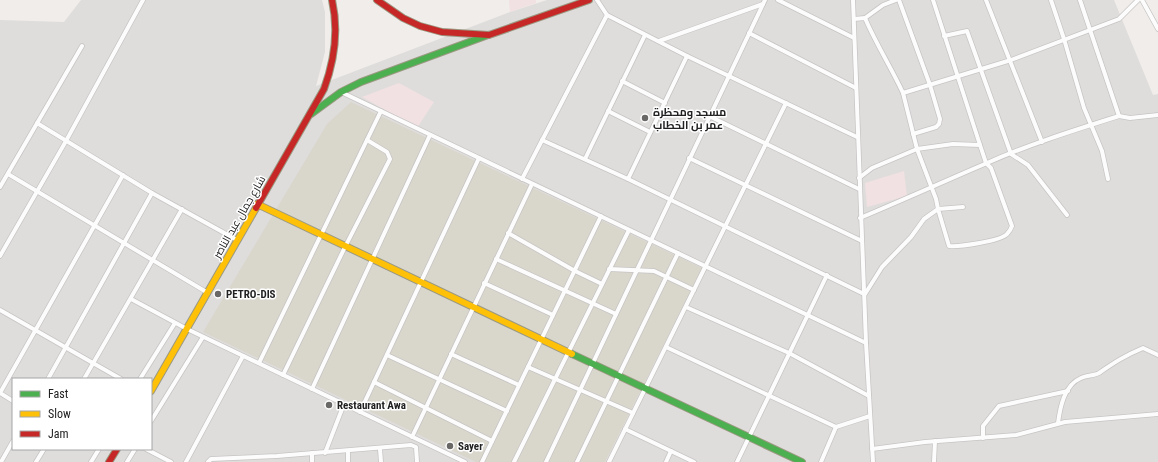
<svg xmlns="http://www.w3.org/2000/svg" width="1158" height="462" viewBox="0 0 1158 462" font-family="'Roboto Condensed',Cairo,sans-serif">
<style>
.residential{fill:#dfdddc;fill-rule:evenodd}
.commercial{fill:#f1e1e2}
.construction{fill:#d9d6cc}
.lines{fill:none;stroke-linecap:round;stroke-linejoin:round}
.street-casing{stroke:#c7c5c4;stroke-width:5.5}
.fast-casing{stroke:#9b9981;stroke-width:8}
.slow-casing{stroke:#9b9981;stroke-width:8}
.jam-casing{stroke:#9b9981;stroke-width:8}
.street{stroke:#fdfcfc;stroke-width:4}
.fast{stroke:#4caf50;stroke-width:6}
.slow{stroke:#ffc107;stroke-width:6}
.jam{stroke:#c62828;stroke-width:6}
.poi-dot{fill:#696867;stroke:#fff;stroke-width:1.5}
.labels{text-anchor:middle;stroke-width:3;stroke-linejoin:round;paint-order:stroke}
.poi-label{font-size:11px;font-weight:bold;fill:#212121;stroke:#fff;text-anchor:start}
.street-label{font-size:11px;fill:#212121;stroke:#fff}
</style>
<rect width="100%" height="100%" fill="#f0edea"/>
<!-- residential -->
<path class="residential" d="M81 0H322L325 12V52L316 86 510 12 547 0H1114L1153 95 1158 94V462H0V20L64 22ZM13 379H151V449H13Z"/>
<!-- commercial -->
<g class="commercial">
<path d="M509 0H536V3L510 12Z"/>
<path d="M399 83 434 102 417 128 362 97Z"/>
<path d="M904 171 907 196 867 207 865 183Z"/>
</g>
<!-- construction -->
<path class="construction" d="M351 102 702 268 605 462H476L203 332 327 124Z"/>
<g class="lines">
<!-- street casing -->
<g class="street-casing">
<g id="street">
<path d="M597 0 607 15 687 56 857 137"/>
<path d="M778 0 854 38"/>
<path d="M853 0 866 343 873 462"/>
<path d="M899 0 930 85 940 119 939 124 936 127 913 134"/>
<path d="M933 0 980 145 986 163 991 168 1012 226C1011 229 1009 232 1007 234 1001 241 959 247 949 246L938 209 963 207"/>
<path d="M986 0 1042 142"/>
<path d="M1051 0 1064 39 1084 108 1102 151 1108 179"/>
<path d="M1080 0 1119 116"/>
<path d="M1142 0 1158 29"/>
<path d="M865 18 883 5 896 0"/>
<path d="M854 19 865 18C876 44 891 67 903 93"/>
<path d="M749 33 856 88"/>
<path d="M944 36 967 31 1011 154 1028 165 1067 215"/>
<path d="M659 41 763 4"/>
<path d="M622 81 665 103"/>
<path d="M341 92 866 343"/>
<path d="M608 111 650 132"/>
<path d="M709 116 859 189"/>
<path d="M37 123 152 193 237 240"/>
<path d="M542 140 628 179 864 294"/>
<path d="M689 158 862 241"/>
<path d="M585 159 645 35"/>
<path d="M8 174 208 293"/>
<path d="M859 178 872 168 917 149 903 93 1011 60 1119 19 1138 0"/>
<path d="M522 179 607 15"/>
<path d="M628 179 687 56"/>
<path d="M0 187 82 46"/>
<path d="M860 218C903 200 945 181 987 163 1030 144 1075 130 1119 116L1130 118 1158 115"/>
<path d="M508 233 575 271 602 284"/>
<path d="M0 256 66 141 143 0"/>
<path d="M496 259 616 314"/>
<path d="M609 269 654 271 694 290"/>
<path d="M484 283 553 315"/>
<path d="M865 294 882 267 911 237 924 219 938 209 936 199 917 149 953 144 980 145"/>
<path d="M131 299 187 329 465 462"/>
<path d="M686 307 789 353 869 396"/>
<path d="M0 310 121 379"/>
<path d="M666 347 836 427 870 416"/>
<path d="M451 354 519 385"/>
<path d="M387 355 507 411"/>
<path d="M259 363 381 111"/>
<path d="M528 367 633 413"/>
<path d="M283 375 345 247 390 159 387 152 367 140"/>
<path d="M48 379 152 193"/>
<path d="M84 379 182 209"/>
<path d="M140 379 175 323"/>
<path d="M374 382 492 441"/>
<path d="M312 389 430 135"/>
<path d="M13 401 0 393 123 175"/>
<path d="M360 412 479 158"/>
<path d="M151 421 203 337"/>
<path d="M1058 423C1060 408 1064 385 1081 378 1087 375 1094 376 1099 373 1115 362 1124 356 1143 348L1158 355"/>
<path d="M625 429 694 462"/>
<path d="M412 437 532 184"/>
<path d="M983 438V426L999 406 1068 391"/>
<path d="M146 449 171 462"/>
<path d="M380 449 381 462"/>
<path d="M872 449 925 442 1016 435 1065 422 1158 414"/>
<path d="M348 451V462"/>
<path d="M312 453V462"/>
<path d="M325 453 344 404"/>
<path d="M1 462 13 441"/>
<path d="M36 462 44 449"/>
<path d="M91 462 99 449"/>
<path d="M127 462 135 449"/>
<path d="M186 462 243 356"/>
<path d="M208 462 211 459 277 456 411 445 416 447 417 462"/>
<path d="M482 462 601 216"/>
<path d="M514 462 629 230"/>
<path d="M546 462 765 0"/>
<path d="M577 462 678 253"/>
<path d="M609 462 786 103"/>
<path d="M666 462 671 451"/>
<path d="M737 462 827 275"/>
<path d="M821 462 836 427"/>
<path d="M934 462 935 441"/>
</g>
</g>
<!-- fast casing -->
<g class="fast-casing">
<g id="fast">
<path d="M311 114 341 92 361 82 488 35"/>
<path d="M572 354 802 462"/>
</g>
</g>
<!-- slow casing -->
<g class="slow-casing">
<g id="slow">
<path d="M257 204 572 354"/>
<path d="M151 391 256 208"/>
</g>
</g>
<!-- jam casing -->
<g class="jam-casing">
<g id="jam">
<path d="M377 0 403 18 420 26 442 32 489 35 589 0"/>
<path d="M256 208 324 89C335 59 339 31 332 0"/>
<path d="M109 462 117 449"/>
</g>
</g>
<!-- street -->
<use href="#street" class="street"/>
<!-- fast -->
<use href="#fast" class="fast"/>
<!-- slow -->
<use href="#slow" class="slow"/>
<!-- jam -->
<use href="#jam" class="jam"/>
</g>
<!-- markers -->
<g class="poi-dot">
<circle cx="645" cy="118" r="4"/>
<circle cx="218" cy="294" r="4"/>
<circle cx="329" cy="405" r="4"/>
<circle cx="450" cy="446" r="4"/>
</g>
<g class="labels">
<!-- poi labels -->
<g class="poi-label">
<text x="653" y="116">مسجد ومحظرة<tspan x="653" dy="13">عمر بن الخطاب</tspan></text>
<text x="226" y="298">PETRO-DIS</text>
<text x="337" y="409">Restaurant Awa</text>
<text x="458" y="450">Sayer</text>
</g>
<!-- street labels -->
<g class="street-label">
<text transform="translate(239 217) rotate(-60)" y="4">شارع جمال عبد الناصر</text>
</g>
</g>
<!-- legend -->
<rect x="12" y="378" width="140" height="72" fill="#ffffff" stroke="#a6a6a6"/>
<rect x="20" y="391" width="20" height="6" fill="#4caf50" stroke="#a6a6a6"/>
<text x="48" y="398" font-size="12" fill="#212121">Fast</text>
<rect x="20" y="411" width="20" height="6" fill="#ffc107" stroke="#a6a6a6"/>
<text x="48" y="418" font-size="12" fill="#212121">Slow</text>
<rect x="20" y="431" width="20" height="6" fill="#c62828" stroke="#a6a6a6"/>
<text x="48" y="438" font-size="12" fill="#212121">Jam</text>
</svg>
